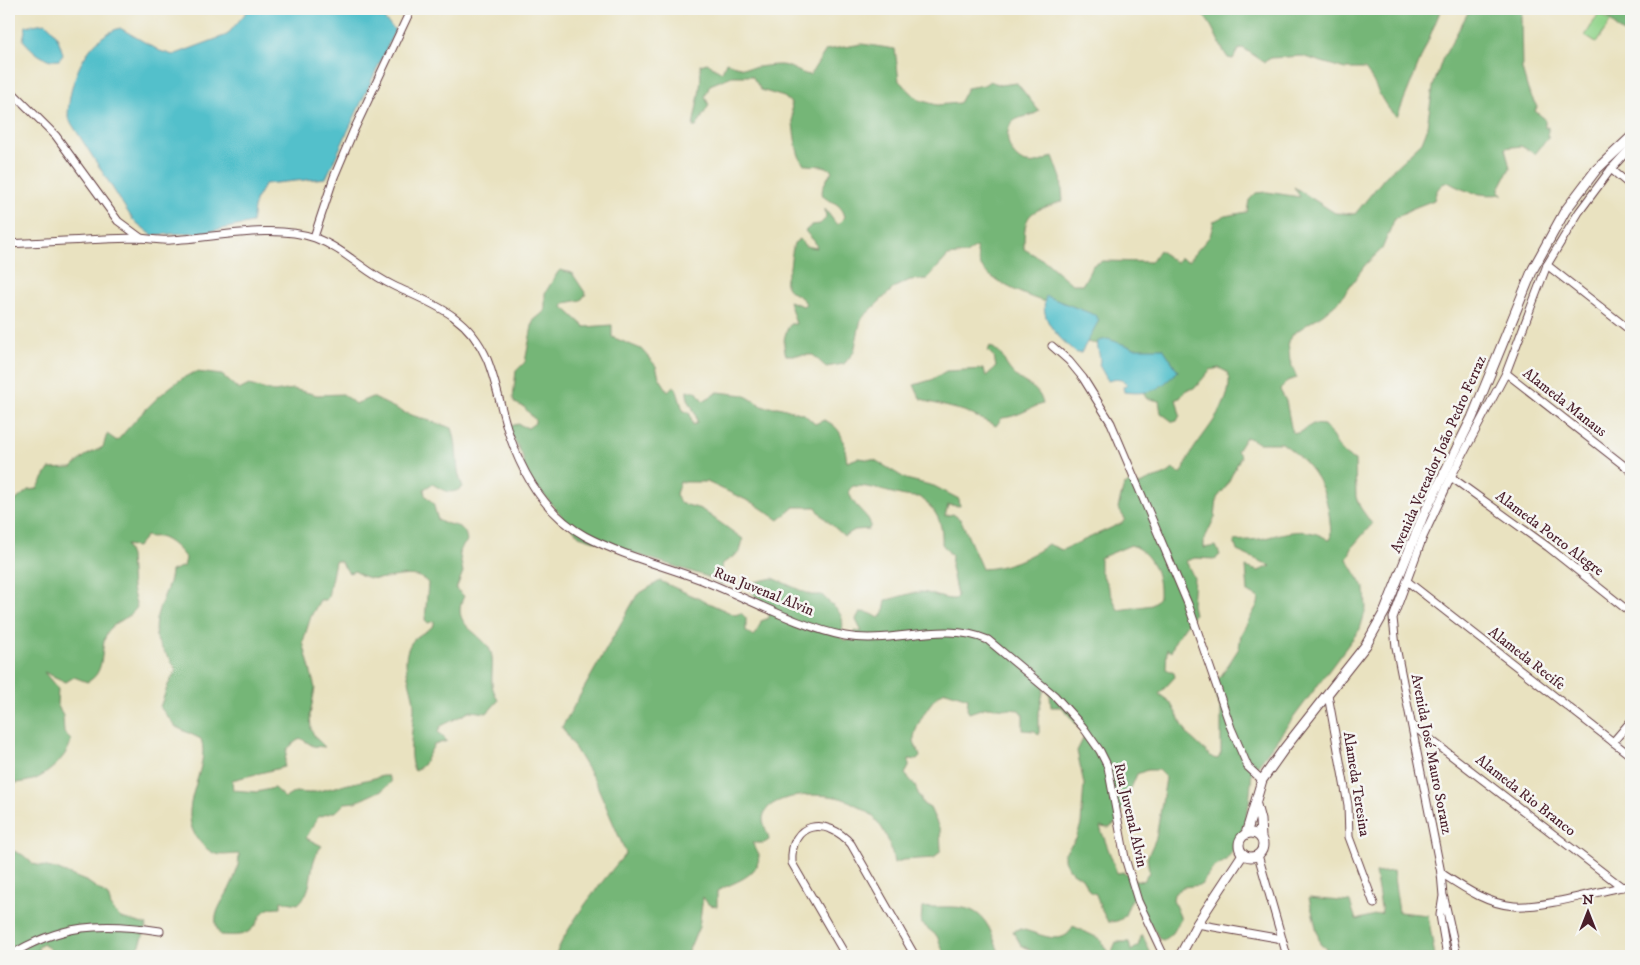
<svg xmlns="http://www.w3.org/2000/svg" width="1640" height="965" viewBox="0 0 1640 965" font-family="'IM FELL DW Pica',serif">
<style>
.green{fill:#92d48b;stroke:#6e7a5b}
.forest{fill:#75b677;stroke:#606a51;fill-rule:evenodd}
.water{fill:#53c0cb;stroke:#4e707b}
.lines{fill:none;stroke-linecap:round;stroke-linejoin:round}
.minor-casing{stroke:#623c41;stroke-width:9}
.major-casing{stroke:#623c41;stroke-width:11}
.minor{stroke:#fff;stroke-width:7}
.major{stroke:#fff;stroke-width:9}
.labels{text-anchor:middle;stroke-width:5;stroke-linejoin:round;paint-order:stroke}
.street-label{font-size:15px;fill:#4a1f2b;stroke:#f6f6f2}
</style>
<rect width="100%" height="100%" fill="#f6f6f2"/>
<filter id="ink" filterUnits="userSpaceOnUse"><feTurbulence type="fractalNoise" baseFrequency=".02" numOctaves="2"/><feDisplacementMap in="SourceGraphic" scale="10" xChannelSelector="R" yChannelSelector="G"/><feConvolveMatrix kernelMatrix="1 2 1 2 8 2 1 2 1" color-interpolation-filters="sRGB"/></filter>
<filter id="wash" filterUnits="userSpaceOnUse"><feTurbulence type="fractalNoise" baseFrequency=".0096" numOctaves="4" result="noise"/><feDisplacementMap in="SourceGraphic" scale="20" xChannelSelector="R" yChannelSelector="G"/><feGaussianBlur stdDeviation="1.12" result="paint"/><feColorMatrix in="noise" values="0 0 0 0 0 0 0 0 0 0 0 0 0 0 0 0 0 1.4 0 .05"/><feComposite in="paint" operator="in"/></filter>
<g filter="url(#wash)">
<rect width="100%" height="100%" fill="#e9e2c0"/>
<!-- green -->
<path class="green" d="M1599 13 1611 21 1596 43 1585 36Z"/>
<!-- forest -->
<g class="forest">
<path d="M1194 9H1441L1397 117C1380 104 1378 85 1365 69H1345L1302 56 1271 58 1264 62 1243 48 1238 50 1233 59 1228 58C1215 40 1214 20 1194 9Z"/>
<path d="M1470 9H1523L1521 16 1522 69 1528 90 1537 107 1535 111 1545 119V128L1548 127V138L1535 154 1521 146 1505 148 1510 168 1499 189V192L1503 194C1484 197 1464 192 1448 182 1439 184 1436 191 1434 200L1411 209 1395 218 1382 249 1365 265 1340 300 1323 314 1294 333 1288 341 1290 361 1297 378 1287 381 1280 390 1286 401 1292 432 1298 433 1313 424 1324 425C1335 436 1337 454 1355 460L1356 497 1360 507 1372 524 1353 546 1347 559 1365 589 1366 609 1360 629 1252 773 1249 804 1239 843 1225 861 1213 868 1201 885 1183 887 1174 894 1173 900 1181 919 1173 933 1163 940 1160 939 1133 898C1124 909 1130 922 1108 922L1100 907 1096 894 1090 892 1082 878 1070 870 1064 860V854L1076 839 1081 824 1084 784 1077 751 1085 735 1062 707H1051L1050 695 1044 687 1039 713V735L1035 731 1023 730V715L1019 710 987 707 969 713 967 709 968 698 946 691C934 693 914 727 914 739 914 745 919 751 920 757L917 760 909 759V767L905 774 914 784 923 804 930 808 940 830 941 850 934 858 903 860 894 863C891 843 884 826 869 813 863 809 852 802 846 800 827 792 772 792 764 814 760 824 769 831 769 840L764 843H752L759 854C760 877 733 882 717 891V907L708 904 703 897 699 927 686 956H555C570 920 601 883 626 853L596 783 562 727 637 595 660 581 735 615 741 613 746 618V631L753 636 758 630 761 621 769 618C771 602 749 599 750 583L773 578 811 595H822C836 611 847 611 841 637L844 640H856L854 631 862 632 856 620C859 607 871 613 879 618L884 612 886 600C897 598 912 592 921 592 933 593 943 600 956 599L957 595 951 567 952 556 942 544C943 522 937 511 920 497 897 498 876 485 853 486L849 490C851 509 876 517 869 529L855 530 844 536C835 527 821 517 816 507H794L779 520 755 504 707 482H680L676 494 680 503 701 509 743 539 740 552 722 564 721 573 726 582 722 584 705 576 579 536 526 475 522 454 507 427 518 424 528 428 535 423V420L524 407 515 403 513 398 516 371 525 362 533 321 545 311V293L558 272 560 270 572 273 586 294 581 300 565 303 563 307 585 327 612 325V337L641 349 656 366 659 377 668 391 673 386 676 388 683 410 690 414 693 425 697 423C697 410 686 402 687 391H696L703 401 718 392 744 395 764 407H778L804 414 815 424 824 420C844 428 844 443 847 462L858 458 875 460 906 479 934 486 959 499 960 506 948 505 945 516 953 514 961 520 982 569C1005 568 1030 558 1048 544L1062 550 1122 523 1125 519 1118 508 1124 485 1130 483 1140 485C1151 476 1163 479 1173 469L1178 473H1182C1185 467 1187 460 1190 455 1202 433 1238 399 1227 372L1219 368 1210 370 1195 388 1186 390 1180 398 1176 399 1180 415 1177 421 1173 422 1161 413 1159 401 1146 398 1144 394 1143 386 1125 348 1085 342 1052 303C1037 302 993 282 983 269 978 263 978 255 976 247L966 254 948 256 927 279 910 280 895 287 861 319 854 352 844 364 826 367 813 355H786C782 343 784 335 790 324H796L789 301 803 306 806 304C803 297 797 296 792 292 781 284 787 276 790 267 791 259 792 251 794 243L800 239 805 246 817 248 815 242 805 231 812 225 820 224 826 218 825 209 837 225 845 217C839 191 806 210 832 171 826 164 815 166 807 165 794 164 793 114 791 103L784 97 761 90 752 76H732L710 85 705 97 709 105 696 127H693C696 105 703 87 700 65L707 63 722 72 726 62C748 73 758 65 780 65 791 65 800 74 810 75L826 50 862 44 895 49 899 81 919 100 937 105 959 103 967 88 984 85 990 81 1000 85 1017 83 1039 111C1031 118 1017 115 1011 124 1002 137 1012 161 1027 163 1035 165 1046 160 1053 156L1061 178 1063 201C1029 213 1024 210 1024 249L1045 261 1072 284H1083L1093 265 1103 261 1151 262 1159 250 1176 263 1180 258 1188 261 1210 236 1214 221 1225 216 1247 212 1249 200 1256 193 1267 192 1300 197 1294 187 1335 213 1355 214 1385 177 1422 142 1426 132 1433 87 1442 60ZM1246 437 1259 443H1282C1319 469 1330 494 1331 539L1329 540C1307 526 1288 532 1265 538 1257 540 1243 540 1234 541L1237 551 1271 566 1258 571 1246 567 1248 592 1259 598 1258 604 1241 634 1239 648 1221 676 1213 684 1221 711V753L1218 759 1213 758 1188 735 1170 702 1159 694 1175 677 1174 673 1166 669 1167 649 1171 652 1175 641 1194 614 1192 605 1194 578 1186 561 1195 558 1215 559 1220 555 1216 546 1204 548V540L1215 517 1217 498 1226 487 1241 456 1237 451ZM1131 545C1153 554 1160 575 1159 597L1152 605 1118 610 1100 569V558ZM1147 770H1158L1166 778 1156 838 1147 858 1149 872 1144 881 1135 880 1124 872 1117 873 1100 827 1109 828 1121 819V812L1137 774Z"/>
<path d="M1602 9H1631V36L1618 30Z"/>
<path d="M990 346C1007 356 1001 361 1013 373 1023 385 1039 385 1043 404 1028 408 1018 417 1002 418L996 426 964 411 929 402 920 398 914 385 931 380 946 371 984 369 986 376 996 367 994 357 988 351Z"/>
<path d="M197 372 222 375 239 390 249 385 274 392 293 389 317 395 343 394 355 404 372 397 405 413 452 428C459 447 454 469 463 487 450 496 445 491 432 484L424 489 425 495 433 503 438 520C451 528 465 521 467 541L459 551 463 572 456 589 464 596C450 624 477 630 489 648 495 658 491 671 492 683 492 689 496 695 498 701L487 713 471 711 441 726 438 732 447 741 434 745 423 765 415 771C406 759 414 723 414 707 414 687 400 667 409 647 414 635 426 633 434 625V621L428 623 425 620 428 583C410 563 378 591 355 571L349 573 340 561H335L328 597 326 600H320L311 616 303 642 315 688 310 715 311 729 315 737 325 747 313 746 300 738 287 749 284 767 232 780 233 790 257 792 274 788 285 798 295 792 310 793 383 776H388L391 782 384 789 356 802 345 803 337 811 318 817 306 838 322 846C306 863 317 888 298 904L281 901V907C255 907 264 922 248 932 240 937 229 935 220 935 208 915 224 902 231 885 236 875 239 865 239 854 232 854 222 856 216 854 210 852 204 847 200 842 172 810 212 769 201 739L176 727 160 707 168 685 176 670C172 660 164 653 159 644 146 620 170 594 171 571L184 566 186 559C181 551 169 539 159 537 154 536 151 538 146 536L137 547 126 545 130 556 132 589 137 607C130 619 114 621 107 633 99 648 107 673 87 682L74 677 66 682 44 672 58 689 57 704 63 716 64 733 71 740C69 755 48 775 33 780 25 782 17 783 9 784V506L28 490 37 489 49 469 72 468 85 456 103 447 107 434 117 441C133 422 173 377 197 372Z"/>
<path d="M9 849 23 855 33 864 56 869 88 882 108 896 112 909 121 918 147 925 140 945 131 956H57L43 943 38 948V956H9Z"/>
<path d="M1393 871 1399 912 1428 915 1435 956H1335L1320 944 1309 898 1350 902 1356 920 1382 913 1375 873Z"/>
<path d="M933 907C962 907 979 904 992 934 995 941 997 949 1001 956H945L937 936 921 923 922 908Z"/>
<path d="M1073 926 1100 939 1110 956 1116 942H1129L1131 951 1138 946 1142 934 1152 956H1042L1021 945 1013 931 1020 929C1037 932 1064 949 1073 926Z"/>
</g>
<!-- water -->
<g class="water">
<path d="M249 9H384L385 20 395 30 326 178 265 184 255 201 252 223 206 232 152 235 133 220 68 118C68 84 85 38 120 28L160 51 173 55 227 35Z"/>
<path d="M45 23C56 30 60 43 63 55L59 60C43 62 33 51 23 40L26 26Z"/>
<path d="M1046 296 1095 315 1099 320 1081 353H1076C1060 338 1038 321 1046 296Z"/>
<path d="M1108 339 1134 348H1163L1178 371C1159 390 1151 395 1124 392L1123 387 1127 384C1122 378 1114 379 1108 381L1099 365C1102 357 1096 350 1098 341Z"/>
</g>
</g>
<g filter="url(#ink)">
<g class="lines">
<!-- minor casing -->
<g class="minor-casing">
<g id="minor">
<path d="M9 89 56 136 118 221 141 238"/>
<path d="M1611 169 1631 186"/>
<path d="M314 237 334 177 353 132 411 9"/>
<path d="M9 244C51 242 94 239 136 238 148 238 159 241 171 240 215 238 273 223 315 238 345 249 365 273 394 286 433 304 468 315 487 359 497 384 501 411 510 437 524 477 547 515 585 536 621 555 661 565 699 579 744 596 798 627 845 636 893 645 942 620 988 640L1055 696 1083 727 1100 751 1108 767 1125 858 1138 901 1164 956"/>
<path d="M1547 265 1631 331"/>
<path d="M1052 346 1069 361 1083 378 1111 423 1188 604 1231 728 1248 767 1262 780"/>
<path d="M1506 373 1631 471"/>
<path d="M1451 477 1548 547 1631 613"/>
<path d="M1407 581 1631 756"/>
<path d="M1328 695 1348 805 1349 837 1374 904"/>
<path d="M1413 726 1622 887"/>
<path d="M1613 742 1631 721"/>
<path d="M1258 855 1287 956"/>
<path d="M1441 873C1464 888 1487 904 1514 906 1545 908 1599 891 1631 885"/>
<path d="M1444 898 1457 956"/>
<path d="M1197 924 1282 939"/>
<path d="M9 956C60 924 102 922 160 931"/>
<path d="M846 956 792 863C789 821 827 816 851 844L915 956"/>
<path d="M1447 956 1440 915 1443 896 1441 873 1396 647 1393 618 1423 537 1451 477 1506 373 1547 265 1579 212 1611 169 1631 147"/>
</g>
</g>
<!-- major casing -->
<g class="major-casing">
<g id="major">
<path d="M1256 805 1260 820 1261 838"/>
<circle cx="1251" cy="845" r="12"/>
<path d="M1246 834 1262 780 1284 749 1366 645 1385 611 1423 516 1472 418 1533 269 1565 211 1596 170 1631 137"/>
<path d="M1180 956 1197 924 1243 854"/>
</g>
</g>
<!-- minor -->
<use href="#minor" class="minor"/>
<!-- major -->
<use href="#major" class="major"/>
</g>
</g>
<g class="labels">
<!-- street labels -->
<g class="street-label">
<text transform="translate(1565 402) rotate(38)" y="5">Alameda Manaus</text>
<text transform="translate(1438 454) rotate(-66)" y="5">Avenida Vereador João Pedro Ferraz</text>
<text transform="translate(1550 533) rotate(37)" y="5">Alameda Porto Alegre</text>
<text transform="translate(764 591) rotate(22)" y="5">Rua Juvenal Alvin</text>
<text transform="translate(1527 658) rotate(38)" y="5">Alameda Recife</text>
<text transform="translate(1432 754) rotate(79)" y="5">Avenida José Mauro Soranz</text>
<text transform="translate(1357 784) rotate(81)" y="5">Alameda Teresina</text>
<text transform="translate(1526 795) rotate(38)" y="5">Alameda Rio Branco</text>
<text transform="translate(1131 815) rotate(77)" y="5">Rua Juvenal Alvin</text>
</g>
</g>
<!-- margin -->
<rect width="1640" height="965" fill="none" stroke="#f6f6f2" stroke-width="30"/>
<!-- north arrow -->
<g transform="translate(1588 912)" stroke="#f6f6f2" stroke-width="4" paint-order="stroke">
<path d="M0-4L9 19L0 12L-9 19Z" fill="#4a1f2b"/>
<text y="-8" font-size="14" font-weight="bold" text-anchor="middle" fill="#4a1f2b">N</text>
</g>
</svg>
